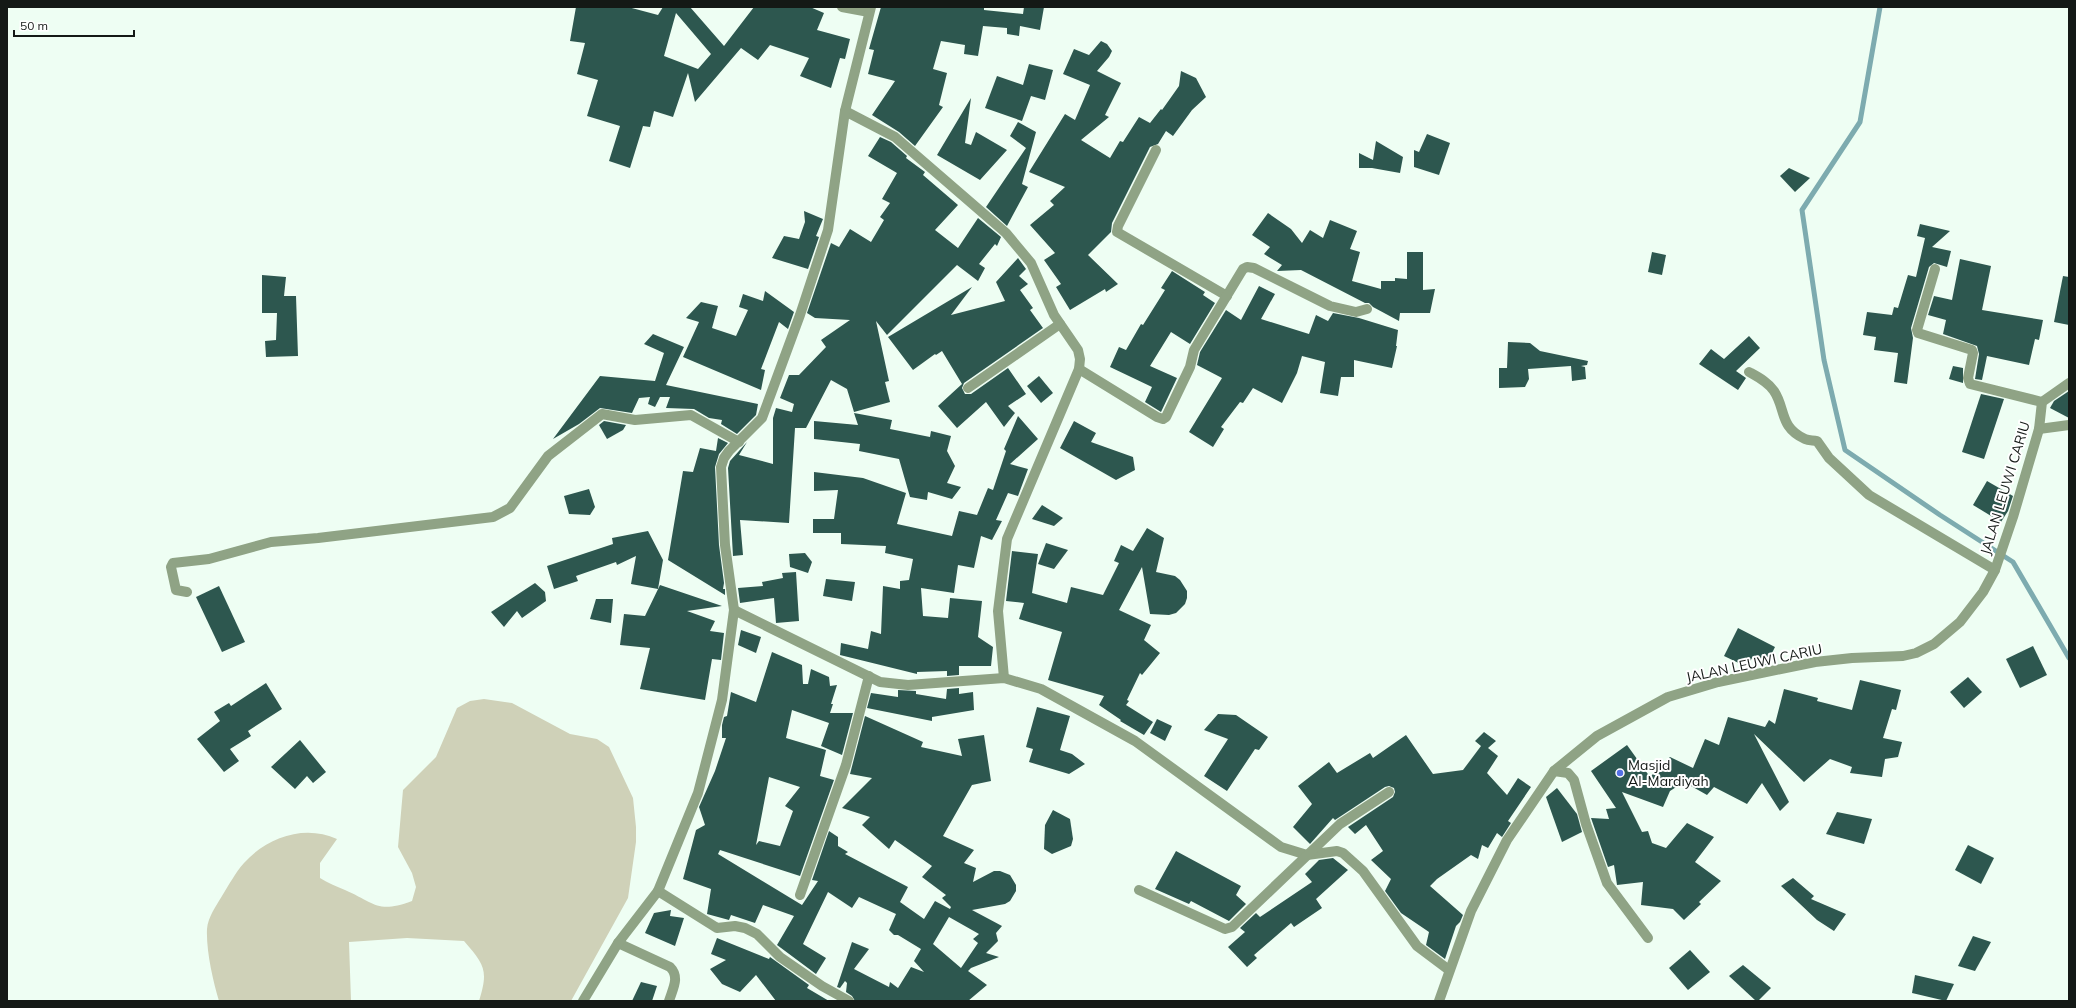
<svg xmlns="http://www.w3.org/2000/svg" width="2076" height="1008" viewBox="0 0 2076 1008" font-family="Mulish,sans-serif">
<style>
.green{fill:#cfd1b8}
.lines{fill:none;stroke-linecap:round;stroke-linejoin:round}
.stream{stroke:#7dabaf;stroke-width:5}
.building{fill:#2d574f;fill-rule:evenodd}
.minor{stroke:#8fa385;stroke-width:10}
.poi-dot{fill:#5570e6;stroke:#fff;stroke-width:1.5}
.labels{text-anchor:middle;stroke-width:4;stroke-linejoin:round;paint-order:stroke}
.street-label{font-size:14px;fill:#141916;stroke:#fff}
.poi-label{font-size:14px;fill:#141916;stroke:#fff;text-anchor:start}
</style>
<rect width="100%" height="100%" fill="#eefef3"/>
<!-- green -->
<path class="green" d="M484 699 512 703 570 734 597 739 609 747 633 798 636 827V842L628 898 571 1001H479C489 970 484 964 464 941L407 938 349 942 351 1001H219C213 981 206 950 207 929 208 917 216 906 222 896 229 885 235 873 244 863 267 837 305 824 337 839L320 863V878C328 883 336 886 345 890 375 903 377 914 412 901L416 887 412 873 398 847 403 790 436 757 457 708 470 701Z"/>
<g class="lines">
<!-- stream -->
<path class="stream" d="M1880 7 1860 122 1802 210 1824 360 1845 450 1940 515 2013 562 2069 658"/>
</g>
<!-- building -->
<g class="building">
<path d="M576 7H628L658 15 663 7H690L724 46 754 7H810L824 13 817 30 850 39 845 59 840 58 831 88 800 76 809 58 770 45 758 60 741 48 695 102 688 73 673 117 654 111 650 127 643 126 630 168 609 161 620 126 587 116 598 80 577 74 585 43 570 41ZM676 13 711 54 698 69 664 56Z"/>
<path d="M881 7H984V10L1023 14 1024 7H1044L1040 30 1020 26 1019 36 1007 34V28L983 26 978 56 964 54 965 45 941 41 933 69 947 73 939 105 943 107 915 146 899 132 872 115 895 81 868 74 874 50 869 49Z"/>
<path d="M1101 41 1107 44 1112 51 1109 57 1097 71 1121 83 1105 115 1109 117 1081 140 1110 158 1120 141 1123 142 1139 117 1150 123 1161 109 1162 110 1179 86 1181 71 1196 78 1206 97 1192 110 1173 136 1166 131 1158 144 1150 147 1112 223 1111 232 1088 255 1118 284 1106 292 1105 289 1070 310 1056 287 1061 284 1044 260 1055 253 1030 225 1054 205 1050 201 1065 187 1029 172 1065 114 1075 120 1090 85 1063 74 1074 49 1089 55Z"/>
<path d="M1029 64 1053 70 1045 100 1031 96 1022 121 985 108 997 76 1023 85Z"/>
<path d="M971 98 965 143 971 145 976 132 1007 150 980 180 937 155Z"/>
<path d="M1018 122 1036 132 1022 184 1028 187 1007 226 986 207 1026 148 1010 136Z"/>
<path d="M1427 134 1450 143 1439 175 1414 167V150L1419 152Z"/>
<path d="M880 137 891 142 907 156 906 158 925 172 923 175 958 205 935 230 958 248 978 218 1001 237 997 246 995 244 979 264 985 268 978 281 957 265 887 335 876 321 889 381 885 382 890 402 854 412 847 389 831 380 806 428H795L789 523 740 520 743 555 733 556 728 468 730 461 747 442 739 455 773 464V418L776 408 792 412 794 404 780 398 789 375H799L826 347 821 340 850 320 815 318 807 313 831 243 839 247 850 229 871 242 884 220 880 217 890 203 882 199 897 173 868 156Z"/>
<path d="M1376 141 1403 157 1400 173 1372 168H1359V153L1373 160Z"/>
<path d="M1789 168 1810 178 1795 192 1780 176Z"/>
<path d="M804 211 823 219 816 236 819 237 808 269 772 258 784 236 799 239 805 222Z"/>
<path d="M1268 213 1291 229 1302 243 1310 230 1323 238 1330 220 1357 231 1350 249 1360 252 1352 281 1381 289V281H1395V278L1407 279V252H1423V290L1435 289 1430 313H1400L1399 321 1373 307 1369 303H1365L1301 270 1277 271 1282 265 1264 254 1270 247 1252 235Z"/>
<path d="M1920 224 1950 231 1932 247 1951 251 1947 267 1934 263 1929 267 1911 328 1913 338 1907 384 1894 382 1898 353 1874 350 1876 337 1863 335 1867 312 1892 315 1894 307 1898 308 1908 275 1916 277 1925 238 1917 236Z"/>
<path d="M1652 252 1666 255 1662 275 1648 272Z"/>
<path d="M1018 258 1026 269 1019 276 1028 284 1020 290 1033 308 1030 310 1043 328 964 383 962 388 965 394H971L1008 368 1026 394 1008 406 1015 413 1004 427 986 402 957 428 938 406 962 384 942 351 936 355 935 354 913 370 888 337 972 287 951 315 1005 301 996 282Z"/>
<path d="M1960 259 1991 266 1982 310 2043 320 2039 340 2035 339 2029 365 1987 356 1982 380 1975 379 1979 354 1977 346 1943 334 1946 320 1928 315 1934 296 1952 300Z"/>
<path d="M1172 271 1205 292 1203 295 1215 303 1190 344 1171 332 1150 366 1177 378 1161 412 1145 402 1152 387 1110 367 1119 347 1126 350 1141 324 1143 325 1165 290 1161 288Z"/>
<path d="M262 275 286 277 284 296H296L298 356 266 357 265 341 276 340 277 313H262Z"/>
<path d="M2063 276 2069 277V325L2054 322Z"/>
<path d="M1259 286 1275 294 1261 319 1309 334 1316 315 1328 321 1333 313 1359 318 1398 330 1396 346H1397L1392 368 1354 360V377H1341L1338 396 1320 393 1325 362 1302 356 1297 373 1282 403 1253 388 1243 403 1240 402 1221 427 1224 429 1213 447 1189 432 1222 378 1197 365 1200 352 1226 310 1241 320Z"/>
<path d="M765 291 794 312 788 329 779 322 761 369 765 370 761 390 683 357 699 322 686 318 701 302 718 306 712 328 736 336 748 310 739 307 743 294 763 301Z"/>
<path d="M653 334 684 347 666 385 758 404 756 415 737 434 721 424 722 420 709 418 694 409 666 408 670 397H660L655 407 648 404 650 397 639 398 632 413 600 408 579 424 553 439 600 376 655 381 664 353 644 344Z"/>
<path d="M1749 336 1760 348 1736 371 1746 378 1738 390 1699 364 1711 349 1724 359Z"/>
<path d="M1508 342 1530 343 1540 351 1588 361 1587 365 1581 366 1585 367 1586 379 1572 381 1571 366 1528 369 1529 379 1525 387 1499 388V368H1507Z"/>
<path d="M1953 366 1963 368V383L1949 379Z"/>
<path d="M1039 376 1053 393 1041 403 1027 386Z"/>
<path d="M2069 391V418L2050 408 2054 401Z"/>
<path d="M1981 394 2004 399 1984 459 1962 452Z"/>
<path d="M854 413 892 420 890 429 930 437 931 431 951 436 947 451 955 466 947 483 961 487 952 499 928 492 927 500 910 497 899 459 859 451 860 444 814 439V421L858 425Z"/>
<path d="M1018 416 1038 439 1010 464 1028 469 1018 496 1008 493 996 520 1002 521 992 540 981 536 974 568 958 565 954 593 921 588 923 616 948 618 950 598 982 601 978 637 993 647 991 666H959V675L947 676V671L917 672V674L840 655 841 643 868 649 871 631 881 634 883 586 900 589V581L909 580 913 559 885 553 886 546 841 544V533H813V519H834L838 490 814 491V472L863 478 906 493 897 524 952 536 959 511 977 515 988 488 993 490 1006 451 1004 449Z"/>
<path d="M604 421 626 425 623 430 607 439 599 425Z"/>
<path d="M1074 421 1096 433 1091 442 1133 457 1135 470 1116 480 1060 448Z"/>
<path d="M718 438 728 443 719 454 715 467 719 545 724 583 723 589H725V595L668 560 683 471 693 472 700 448 716 451Z"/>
<path d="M1987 481 2013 496 2008 511 2001 522 1973 505Z"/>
<path d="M589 489 595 507 590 515 569 514 564 496Z"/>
<path d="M1042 505 1063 518 1054 526 1032 519Z"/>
<path d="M1147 528 1164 538 1156 572 1175 576 1180 580 1187 591V598L1185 604 1176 613 1169 615 1150 614 1142 567 1119 610 1151 625 1144 640 1160 653 1142 675 1140 673 1127 700 1129 701 1126 705 1153 722 1144 735 1120 721 1121 720 1099 705 1104 696 1048 680 1062 632 1019 619 1024 603 1006 601 1012 551 1038 554 1032 593 1067 603 1071 587 1103 595 1119 563 1114 561 1121 545 1133 551Z"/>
<path d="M648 531 663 560 658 589 631 584 636 556 617 565 616 562 576 576 578 581 554 589 547 566 613 544 612 538Z"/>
<path d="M1046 543 1068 550 1054 569 1038 564Z"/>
<path d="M805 553 812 562 808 573 790 567 789 554Z"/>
<path d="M796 572 799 621 776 623 774 598 740 603 738 588 763 586 762 582 783 578 782 573Z"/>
<path d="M826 579 855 582 852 601 823 596Z"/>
<path d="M535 583 545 592 546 601 522 618 517 611 504 627 491 612Z"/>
<path d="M660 585 722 606 687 611 715 621 710 631 724 633 721 660 712 659 705 700 640 689 650 648 620 645 624 614 645 616Z"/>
<path d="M219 586 245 642 222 652 196 597Z"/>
<path d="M596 599H613L611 623 590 619Z"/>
<path d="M1738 628 1775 647 1766 665 1752 658 1747 667 1724 656Z"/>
<path d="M741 630 761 637 756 653 738 645Z"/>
<path d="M2033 646 2047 675 2020 688 2006 659Z"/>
<path d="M772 652 802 665 803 684H808L811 669 829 677 830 686 837 685 831 704H833L830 713H853L842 755 821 746 829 723 792 710 786 738 826 750 820 776 834 780 800 876 720 850 718 854 802 905 818 881 812 880 829 831 838 837V846L848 852 845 854 908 887 900 902 924 919 935 901 950 909 951 907 942 898 946 895 922 877 932 866 895 840 889 849 862 825 870 817 842 808 872 778 850 774 865 716 923 742 921 747 962 756 958 739 984 735 991 781 972 785 943 836 974 850 964 863 976 868 973 882 994 871H1000L1010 875 1016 885V891L1010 901 1005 904 972 910 1002 926 996 933 998 941 986 953 999 957 971 968 968 971 987 985 968 1001H855L852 996 846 992 847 983 845 981 840 988 837 987 852 942 869 949 854 969 889 987 890 982 898 988 911 967 924 972 914 961 921 949 898 935H894L889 930 896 914 859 897 852 908 828 892 803 944 826 958 816 974 777 945 794 916 763 905 755 923 731 915 729 920 707 914 711 889 683 879 696 830 705 825 699 807 715 771 726 738H722V725L724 717 727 716 731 692 756 702ZM769 777 800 787 785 806 793 811 780 846 759 841 756 845ZM949 917 979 934 973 939 978 943 961 968 933 944Z"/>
<path d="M1968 677 1982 692 1964 708 1950 692Z"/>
<path d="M1860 680 1901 690 1896 710 1892 709 1883 738 1902 742 1898 757 1885 759 1882 777 1850 773 1852 767 1830 759 1804 782 1754 734 1789 802 1780 811 1762 783 1747 804 1714 787 1707 795 1684 782 1670 791 1663 807 1622 792 1642 832 1648 831 1652 843 1666 848 1687 823 1714 837 1695 862 1721 881 1699 902 1701 904 1684 920 1673 909 1641 905 1643 882 1617 885 1614 865 1608 867 1591 818 1609 819 1606 809 1616 808 1591 771 1627 745 1650 777 1670 757 1693 768 1705 739 1719 745 1728 717 1765 727 1769 720 1775 724 1784 689 1818 698 1817 701 1852 710Z"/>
<path d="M266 683 282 709 248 731 251 736 230 749 239 761 224 772 197 739 220 721 214 712 229 703 231 706Z"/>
<path d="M959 688V694L973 692 974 710 932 717V721L867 708 871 693 898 697V690L916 691V694L946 699 947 689Z"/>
<path d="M1037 707 1070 716 1060 750 1072 754 1085 764 1069 774 1029 762 1033 749 1026 747Z"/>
<path d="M1218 714 1236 715 1268 737 1259 750 1255 749 1227 791 1204 776 1228 739 1204 730Z"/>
<path d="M1157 719 1172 726 1165 741 1150 733Z"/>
<path d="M1484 732 1496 741 1488 748 1498 756 1487 773 1507 795 1518 778 1531 787 1508 821 1511 823 1502 837 1497 833 1488 848 1482 845 1478 859 1471 855 1437 879 1430 886 1463 915 1460 922 1456 926 1445 959 1426 945 1429 932 1401 913 1385 891 1391 879 1371 860 1383 851 1366 825 1355 834 1348 827 1393 797 1395 792 1394 788 1389 786 1385 787 1335 820 1333 818 1310 844 1293 827 1312 804 1298 786 1329 762 1337 773 1370 753 1373 758 1406 735 1433 774 1463 770 1481 746 1475 741Z"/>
<path d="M300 740 326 772 313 783 307 776 295 789 271 767Z"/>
<path d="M1557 788 1577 814 1582 832 1562 842 1546 797Z"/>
<path d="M1053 810 1070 819 1073 839 1071 846 1052 854 1044 849 1045 825Z"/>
<path d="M1837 812 1872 819 1864 844 1826 834Z"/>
<path d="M1968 845 1994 858 1981 884 1955 870Z"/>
<path d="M1176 851 1241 886 1236 895 1246 904 1229 921 1191 901 1189 904 1155 889Z"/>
<path d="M1333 858 1348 870 1316 899 1322 908 1294 927 1291 923 1254 955 1257 958 1247 967 1228 947 1245 932 1240 928 1256 913 1260 917 1312 882 1305 874 1319 860Z"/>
<path d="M1793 878 1814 896 1811 899 1846 914 1834 931 1817 920 1781 886Z"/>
<path d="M671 910 670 916 684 918 675 946 645 933 654 913Z"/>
<path d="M1973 936 1991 942 1975 971 1958 966Z"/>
<path d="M717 938 769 959 770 957 809 985 807 988 829 1001H776L756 975 740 992 722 984 710 969 726 960 711 954Z"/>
<path d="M1690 950 1710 972 1688 990 1669 968Z"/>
<path d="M1743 965 1771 988 1758 1001H1756L1729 976Z"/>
<path d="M1915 975 1954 984 1946 1001 1912 993Z"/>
<path d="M641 982 657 986 652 1001H632Z"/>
</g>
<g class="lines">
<!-- minor -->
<g class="minor">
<path d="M842 7 869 12"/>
<path d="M845 111 895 137 1006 233 1031 263 1054 315 1078 350 1080 359 1079 369 1007 539 998 611 1004 678"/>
<path d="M1156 150 1118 226 1117 232 1227 296"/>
<path d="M1935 269 1917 330 1918 333 1972 350 1973 353 1968 378 1970 384 2042 402"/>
<path d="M1079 369 1157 417 1163 419 1166 417 1190 367 1194 350 1243 269 1247 267 1254 268 1330 306 1356 312 1367 309"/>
<path d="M1749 372C1758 377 1768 382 1774 391 1786 409 1779 427 1805 439 1809 441 1813 440 1817 441L1829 458 1869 495 1995 570"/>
<path d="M968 388 1060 324"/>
<path d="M2039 429 2069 425"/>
<path d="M187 592 176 590 171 567 173 563 209 559 271 542 318 538 493 517 510 508 548 456 602 414 635 420 691 415 739 442"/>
<path d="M734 610 880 682 908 685 1004 678 1041 689 1135 741 1281 847 1307 855 1337 851 1343 853 1363 871 1417 946 1449 970"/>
<path d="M1554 771 1568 773 1574 780 1586 824 1607 883 1648 938"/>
<path d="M1139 890 1225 929 1232 927 1340 824 1389 792"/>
<path d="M658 891 717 928 735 926 745 928 757 934 780 957 822 986 849 1001"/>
<path d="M800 895 846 765 869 676"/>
<path d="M618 943 670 967C680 977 673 988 669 1001"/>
<path d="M583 1001 618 943 658 891 698 793 722 700 734 610 725 545 721 467 724 458 729 451 762 418 800 315 828 230 845 111 871 7"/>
<path d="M1439 1001 1471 911 1507 840 1554 771 1597 736 1668 697 1718 682 1815 662 1852 658 1903 656 1916 653 1934 644 1960 622 1983 592 1995 570 2013 517 2039 429 2042 402 2069 383"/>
</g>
</g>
<!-- markers -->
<circle class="poi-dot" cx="1620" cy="773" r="4"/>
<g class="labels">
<!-- street labels -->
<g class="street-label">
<text transform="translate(2005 488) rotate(-73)" y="5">JALAN LEUWI CARIU</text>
<text transform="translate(1754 663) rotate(-12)" y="5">JALAN LEUWI CARIU</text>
</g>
<!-- poi labels -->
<g class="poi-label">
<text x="1628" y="770">Masjid<tspan x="1628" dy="16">Al-Mardiyah</tspan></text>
</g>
</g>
<!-- border -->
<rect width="2076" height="1008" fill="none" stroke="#141916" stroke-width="16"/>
<!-- scale -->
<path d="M14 30v6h120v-6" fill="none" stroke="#141916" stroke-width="2"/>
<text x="20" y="30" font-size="12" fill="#141916" stroke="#ffffff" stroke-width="3" paint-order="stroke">50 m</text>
</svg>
